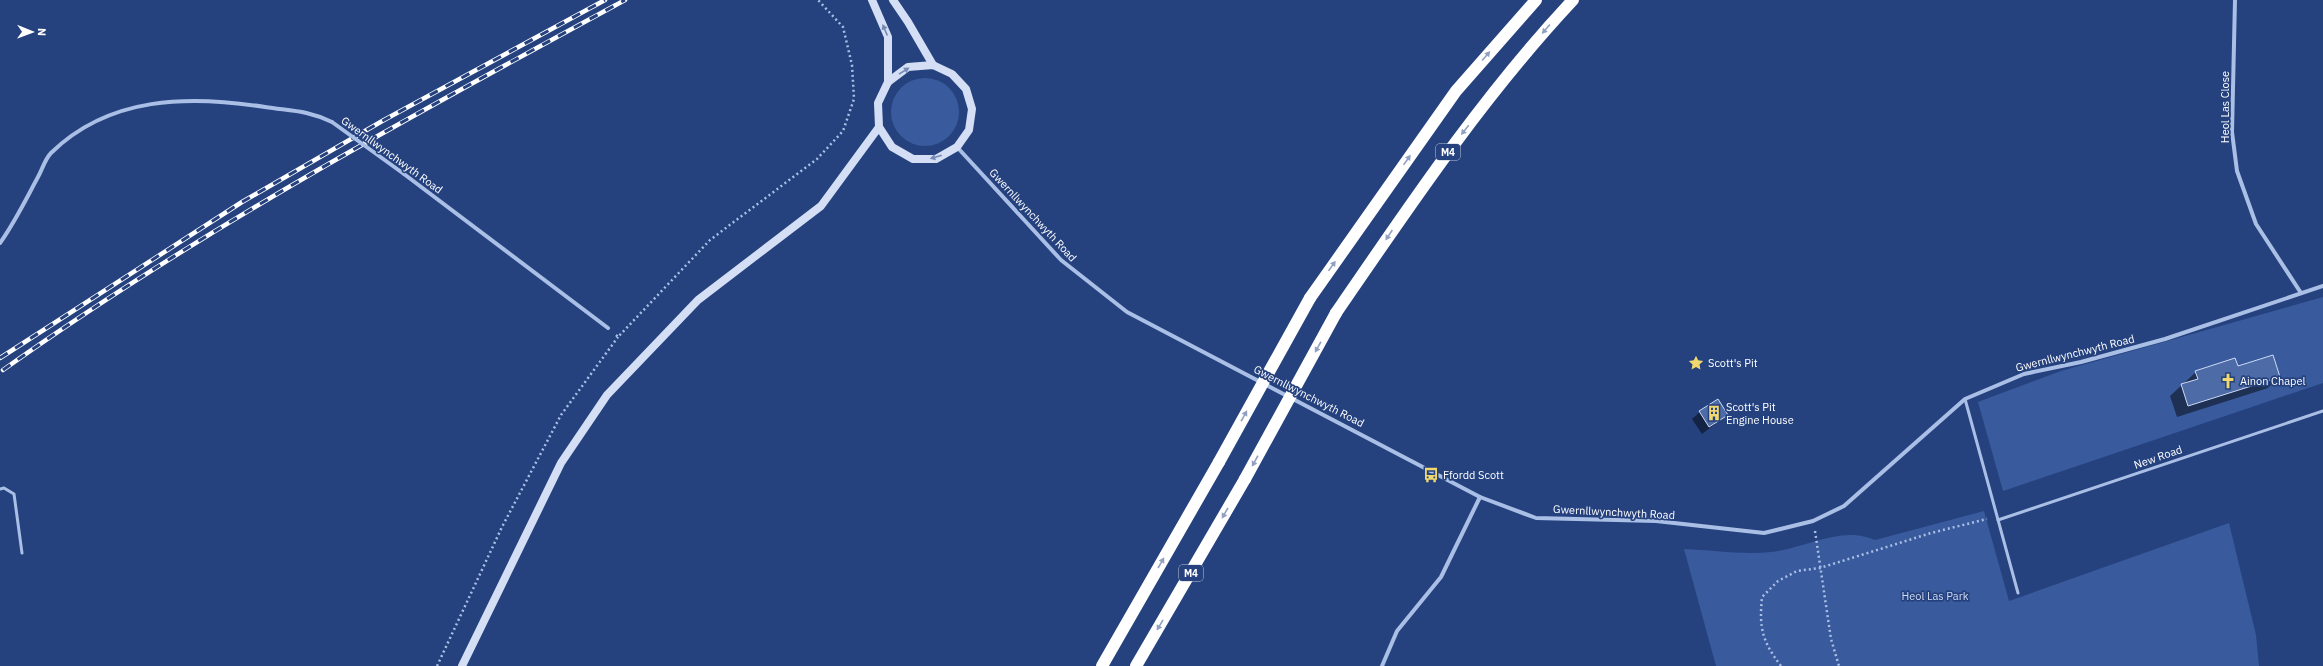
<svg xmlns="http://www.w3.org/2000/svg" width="2323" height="666" viewBox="0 0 2323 666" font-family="'IBM Plex Sans',sans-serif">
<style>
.green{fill:#395a9c}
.shadow{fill:#0007}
.building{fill:#4d6ba7;stroke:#cedbf5}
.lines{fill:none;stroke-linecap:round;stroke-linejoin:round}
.path{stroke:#aabfe6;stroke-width:2.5;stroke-dasharray:2 3;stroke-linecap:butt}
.service{stroke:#aabfe6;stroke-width:3}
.minor{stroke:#aabfe6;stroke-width:4}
.secondary{stroke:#d4dff5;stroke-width:8}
.motorway{stroke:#fff;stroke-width:12}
.rail-casing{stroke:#fff;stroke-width:4.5}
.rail{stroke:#25427f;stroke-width:3;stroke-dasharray:9;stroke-linecap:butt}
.minor-bridge{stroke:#aabfe6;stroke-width:4}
.motorway-bridge{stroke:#fff;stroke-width:12}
.oneway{fill:#92a0bf}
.oneway2{fill:#7489b4}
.labels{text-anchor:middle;stroke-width:3.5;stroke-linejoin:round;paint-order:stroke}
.shield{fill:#25427f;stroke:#bec6d9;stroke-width:1}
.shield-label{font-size:10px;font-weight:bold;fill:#fff}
.street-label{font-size:11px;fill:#fff;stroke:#25427f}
.poi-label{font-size:11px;fill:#fff;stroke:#25427f;text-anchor:start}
.park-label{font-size:11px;fill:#cedbf5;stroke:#25427f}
</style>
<rect width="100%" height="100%" fill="#25427f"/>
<!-- green -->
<g class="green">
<circle cx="925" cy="112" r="34"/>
<path d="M2323 297V383L2003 491 1978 402 2061 371Z"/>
<path d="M1984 511 2009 601 2229 523 2256 635 2259 666H1716L1684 549C1712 550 1743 555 1771 552 1805 549 1841 525 1875 540Z"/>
</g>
<!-- shadow -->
<g class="shadow">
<path d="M2237 368 2279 377 2268 388 2177 417 2170 396 2196 372Z"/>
<path d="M1700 412 1727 415 1702 434 1692 419Z"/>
</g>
<!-- building -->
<g class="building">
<path d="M2273 355 2280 377 2188 406 2181 384 2198 379 2195 371 2235 358 2238 366Z"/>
<path d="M1718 399 1728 415 1709 427 1699 411Z"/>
</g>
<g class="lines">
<!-- path -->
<g class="path">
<path d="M616 335 618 337 710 240 817 159 843 131 854 99 852 65 843 27 818 0"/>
<path d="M1815 531 1831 639 1839 666"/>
<path d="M437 666 502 527 561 415 618 337"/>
<path d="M1781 666C1762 641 1759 628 1762 597L1778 581 1797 571 1820 568 1931 533 1987 519"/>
</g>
<!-- service -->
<g class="service">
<path d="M1965 399 2018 593"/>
<path d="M0 489 4 488 14 494 22 553"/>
<path d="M1998 520 2323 411"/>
</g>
<!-- minor -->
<g class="minor">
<path d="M2235 0 2232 132 2237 171 2256 224 2301 293"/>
<path d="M957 147 1061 260 1127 312 1480 497 1536 518 1656 521 1764 533 1813 521 1844 506 1965 399 2024 374 2081 362 2165 339 2323 286"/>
<path d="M404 174 608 328"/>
<path d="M0 243C15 222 26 199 38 177 42 170 45 159 51 153 109 96 189 95 265 107 291 111 307 110 332 122"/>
<path d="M1382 666 1397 631 1441 577 1480 497"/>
</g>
<!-- secondary -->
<g class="secondary">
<path d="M872 0 888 37V82"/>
<path d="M893 0 908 22 933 65"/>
<path d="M462 666 561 463 607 395 698 300 821 206 879 127 878 103 888 82 908 67 933 65 952 74 966 89 972 109 969 130 957 147 936 159H913L892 147 879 127"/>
</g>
<!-- motorway -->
<g class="motorway">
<path d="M1310 298 1456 91 1536 0"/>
<path d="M1336 313C1410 205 1483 96 1573 0"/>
<path d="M1102 666 1219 462"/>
<path d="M1136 666 1245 479"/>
</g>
<!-- rail casing -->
<g class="rail-casing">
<g id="rail">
<path d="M0 358 242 202 384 120 605 0"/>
<path d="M3 370C200 230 413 115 625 0"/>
</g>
</g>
<!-- rail -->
<use href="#rail" class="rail"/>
<!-- minor-bridge -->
<path class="minor-bridge" d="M332 122 404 174"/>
<!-- motorway-bridge -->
<g class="motorway-bridge">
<path d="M1219 462 1310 298"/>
<path d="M1245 479 1336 313"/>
</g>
</g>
<!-- one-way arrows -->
<defs><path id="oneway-solid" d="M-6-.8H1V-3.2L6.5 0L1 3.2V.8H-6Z"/></defs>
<g class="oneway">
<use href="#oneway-solid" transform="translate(1546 29) rotate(131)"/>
<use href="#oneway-solid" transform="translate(1486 56) rotate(-49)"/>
<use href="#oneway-solid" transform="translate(1465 130) rotate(129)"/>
<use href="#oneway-solid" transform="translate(1407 160) rotate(-55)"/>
<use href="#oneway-solid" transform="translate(1389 235) rotate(124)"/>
<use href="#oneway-solid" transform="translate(1332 266) rotate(-55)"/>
<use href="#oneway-solid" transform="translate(1318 347) rotate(119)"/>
<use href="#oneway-solid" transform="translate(1244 416) rotate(-61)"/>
<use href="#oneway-solid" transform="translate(1255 461) rotate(119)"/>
<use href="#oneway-solid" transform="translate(1225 513) rotate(120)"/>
<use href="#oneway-solid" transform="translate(1161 563) rotate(-60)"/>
<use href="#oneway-solid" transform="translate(1160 625) rotate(121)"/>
</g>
<g class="oneway2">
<use href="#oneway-solid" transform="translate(885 30) rotate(-113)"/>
<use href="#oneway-solid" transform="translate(904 71) rotate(-32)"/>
<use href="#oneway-solid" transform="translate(936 157) rotate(164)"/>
</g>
<!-- icons -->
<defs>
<g id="sight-bare" transform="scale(1.2)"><path d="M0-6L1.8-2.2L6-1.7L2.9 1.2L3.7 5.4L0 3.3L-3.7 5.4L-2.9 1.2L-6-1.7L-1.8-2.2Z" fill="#f0d86f" stroke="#25427f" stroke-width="2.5" paint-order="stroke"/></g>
<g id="church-bare" transform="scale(1.2)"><path d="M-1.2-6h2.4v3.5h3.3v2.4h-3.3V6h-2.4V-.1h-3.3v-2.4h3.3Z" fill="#f0d86f" stroke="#25427f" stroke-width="2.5" paint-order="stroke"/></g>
<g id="building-bare" transform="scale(1.2)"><path d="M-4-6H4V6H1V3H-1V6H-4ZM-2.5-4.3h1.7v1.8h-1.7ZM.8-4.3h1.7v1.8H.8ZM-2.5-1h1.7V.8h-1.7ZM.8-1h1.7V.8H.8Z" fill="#f0d86f" stroke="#25427f" stroke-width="2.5" paint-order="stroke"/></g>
<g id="bus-bare" transform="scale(1.2)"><path d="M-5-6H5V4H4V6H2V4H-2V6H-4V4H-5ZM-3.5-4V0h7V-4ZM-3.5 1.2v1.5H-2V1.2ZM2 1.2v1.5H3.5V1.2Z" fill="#f0d86f" stroke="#25427f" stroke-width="2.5" paint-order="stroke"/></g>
</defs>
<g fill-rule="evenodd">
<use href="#sight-bare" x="1696" y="363"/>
<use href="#church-bare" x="2228" y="381"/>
<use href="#building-bare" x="1714" y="413"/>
<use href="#bus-bare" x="1431" y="475"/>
</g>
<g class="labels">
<!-- shield labels -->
<g class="shield">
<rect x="1436" y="144" width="24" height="16" rx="3"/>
<rect x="1179" y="565" width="24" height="16" rx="3"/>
</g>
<g class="shield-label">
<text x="1448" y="156">M4</text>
<text x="1191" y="577">M4</text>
</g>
<!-- street labels -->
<g class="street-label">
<text transform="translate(2225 107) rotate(-90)" y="4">Heol Las Close</text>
<text transform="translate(392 155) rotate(36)" y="4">Gwernllwynchwyth Road</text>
<text transform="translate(1033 215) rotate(47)" y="4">Gwernllwynchwyth Road</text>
<text transform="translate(2075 353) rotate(-14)" y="4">Gwernllwynchwyth Road</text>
<text transform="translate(1309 396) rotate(27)" y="4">Gwernllwynchwyth Road</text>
<text transform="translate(2158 457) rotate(-19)" y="4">New Road</text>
<text transform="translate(1614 512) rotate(3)" y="4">Gwernllwynchwyth Road</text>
</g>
<!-- poi labels -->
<g class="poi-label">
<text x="1708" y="367">Scott's Pit</text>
<text x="2240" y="385">Ainon Chapel</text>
<text x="1726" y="411">Scott's Pit<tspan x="1726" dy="13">Engine House</tspan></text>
<text x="1443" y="479">Ffordd Scott</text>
</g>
<!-- park labels -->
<g class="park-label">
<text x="1935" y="600">Heol Las Park</text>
</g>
</g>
<!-- north arrow -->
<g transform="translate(32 32) rotate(91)" stroke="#25427f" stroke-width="3" paint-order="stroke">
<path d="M0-3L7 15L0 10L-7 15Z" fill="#ffffff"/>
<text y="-6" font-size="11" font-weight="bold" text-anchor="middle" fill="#ffffff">N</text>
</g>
</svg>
